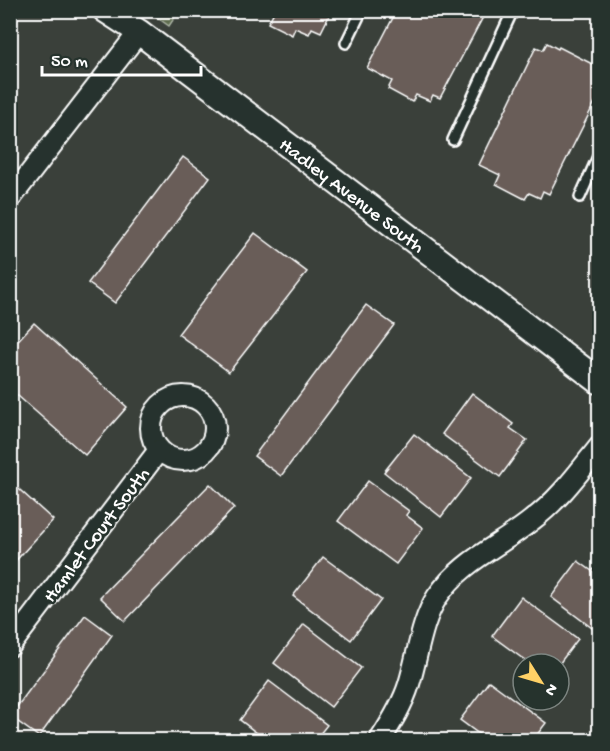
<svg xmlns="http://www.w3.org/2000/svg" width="610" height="751" viewBox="0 0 610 751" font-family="'Gochi Hand',sans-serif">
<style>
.green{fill:#5e6d4f;stroke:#aeb6a7;stroke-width:1.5}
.building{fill:#695d58;stroke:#fff;stroke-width:1.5}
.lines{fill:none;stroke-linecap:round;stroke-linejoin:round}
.service-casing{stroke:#fff;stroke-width:14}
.minor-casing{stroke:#fff;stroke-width:24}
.tertiary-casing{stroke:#fff;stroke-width:28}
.service{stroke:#26332d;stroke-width:9}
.minor{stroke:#26332d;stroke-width:20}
.tertiary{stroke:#26332d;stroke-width:24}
.labels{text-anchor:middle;stroke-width:5;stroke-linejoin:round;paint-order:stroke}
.street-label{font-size:20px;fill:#fff;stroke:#26332d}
</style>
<rect width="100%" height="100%" fill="#3a403a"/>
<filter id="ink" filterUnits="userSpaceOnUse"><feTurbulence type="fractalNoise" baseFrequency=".0167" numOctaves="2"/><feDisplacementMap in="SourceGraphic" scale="12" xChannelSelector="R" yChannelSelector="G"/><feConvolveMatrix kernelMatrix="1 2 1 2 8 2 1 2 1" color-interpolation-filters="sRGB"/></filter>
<g filter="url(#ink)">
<!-- green -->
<path class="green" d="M148 11H179L169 26Z"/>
<!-- building -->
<g class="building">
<path d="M275 10H332L321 32 312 28 309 34 295 28 292 35 268 23Z"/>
<path d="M397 10H472L483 17 440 98 433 95 430 101 416 95 412 102 388 89 392 81 367 68Z"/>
<path d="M547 43 558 49 559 47 600 68V92L549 194 543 191 540 198 529 193 525 199 496 184 500 175 479 165 536 47 543 50Z"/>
<path d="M183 157 210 177 115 303 88 283Z"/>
<path d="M255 233 307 272 229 372 178 334Z"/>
<path d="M366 305 394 325 281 476 254 456Z"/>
<path d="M34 323 127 407 85 455 10 389V349Z"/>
<path d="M472 393 513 424 510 428 527 440 500 477 442 434Z"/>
<path d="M414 434 471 478 441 517 384 472Z"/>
<path d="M10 481 53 520 10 567Z"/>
<path d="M368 481 409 511 406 515 423 528 396 564 338 521Z"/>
<path d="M210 484 234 508 125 621 100 597Z"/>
<path d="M323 557 381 600 351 640 293 596Z"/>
<path d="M578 561 592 571 595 568 600 572V634L551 597Z"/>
<path d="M521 597 578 639 559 664H530L492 636Z"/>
<path d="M85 615 112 635 39 737 10 716Z"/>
<path d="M304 624 361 668 331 707 274 663Z"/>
<path d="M269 681 327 725 315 740H266L240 720Z"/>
<path d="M489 681 546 723 533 740H487L460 720Z"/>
</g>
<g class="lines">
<!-- service casing -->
<g class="service-casing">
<g id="service">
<path d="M346 43 362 10"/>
<path d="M453 140 513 10"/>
<path d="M580 197 600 152"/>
</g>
</g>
<!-- minor casing -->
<g class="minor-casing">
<g id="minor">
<path d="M10 199 139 32"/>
<circle cx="183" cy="428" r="32"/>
<path d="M10 646 159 450"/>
<path d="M380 740C391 723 403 704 409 684 418 655 421 622 437 597 461 561 500 546 532 520 559 500 579 472 600 446"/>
</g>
</g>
<!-- tertiary casing -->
<g class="tertiary-casing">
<g id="tertiary">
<path id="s1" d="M105 10 139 32 600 382"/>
</g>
</g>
<!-- service -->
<use href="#service" class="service"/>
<!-- minor -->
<use href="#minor" class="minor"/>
<!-- tertiary -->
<use href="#tertiary" class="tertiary"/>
</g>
</g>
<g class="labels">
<!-- street labels -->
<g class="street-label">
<text dy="7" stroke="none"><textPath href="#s1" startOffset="309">Hadley Avenue South</textPath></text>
<text transform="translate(95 534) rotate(-53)" y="7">Hamlet Court South</text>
</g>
</g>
<!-- margin -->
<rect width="610" height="751" fill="none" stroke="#26332d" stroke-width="36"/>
<rect x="18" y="18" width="574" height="715" fill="none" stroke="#fff" stroke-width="2" filter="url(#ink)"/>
<!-- north arrow -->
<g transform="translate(541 682) rotate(127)"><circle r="28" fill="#26332d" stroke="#7d8581" stroke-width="1.5"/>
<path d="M0-4.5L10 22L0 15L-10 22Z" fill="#ffd166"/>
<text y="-9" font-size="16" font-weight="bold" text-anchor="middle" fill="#ffffff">N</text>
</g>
<!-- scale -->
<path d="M42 66v9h159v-9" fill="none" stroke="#ffffff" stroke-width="3"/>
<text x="51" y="66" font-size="18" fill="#ffffff" stroke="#26332d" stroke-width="4.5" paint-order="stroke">50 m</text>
</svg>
